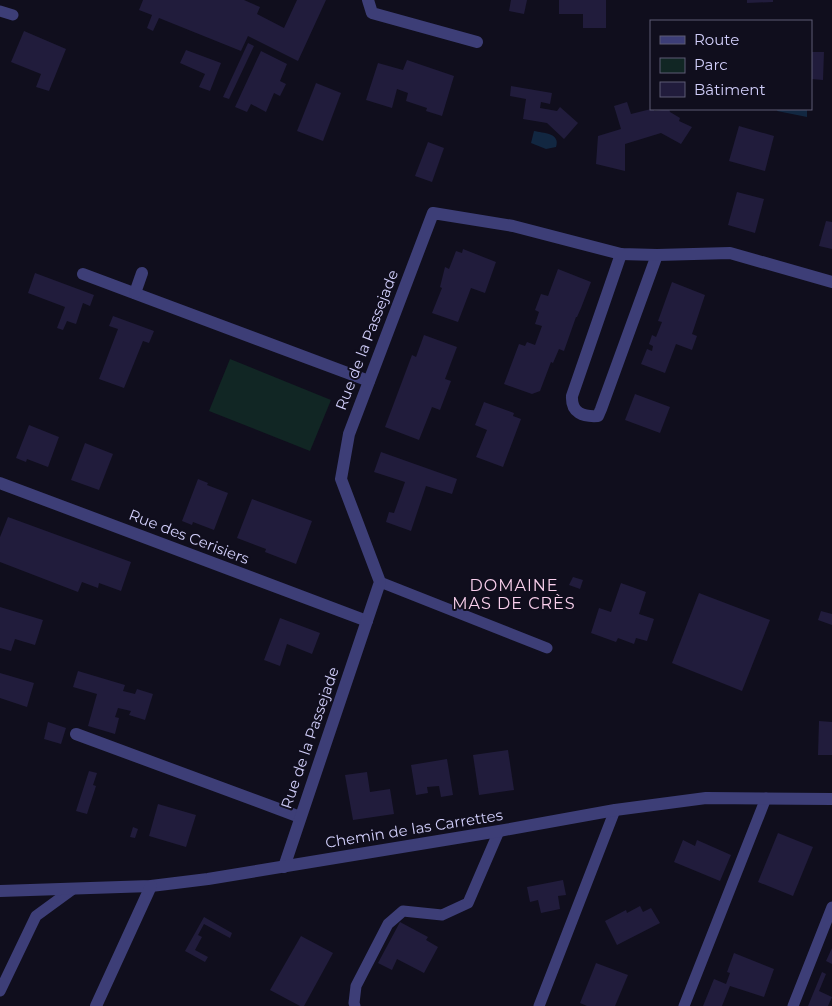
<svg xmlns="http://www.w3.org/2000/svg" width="832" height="1006" viewBox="0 0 832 1006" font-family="Montserrat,sans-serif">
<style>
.green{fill:#112624}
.water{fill:#122741}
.building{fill:#211c3c}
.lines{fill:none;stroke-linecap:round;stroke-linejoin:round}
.lane{stroke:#3d3e77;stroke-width:11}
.street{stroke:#3d3e77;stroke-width:12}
.labels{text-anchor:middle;stroke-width:4;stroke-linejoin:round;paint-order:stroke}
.street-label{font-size:15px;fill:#d1cefa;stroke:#100e1d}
.neighbourhood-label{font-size:16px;letter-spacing:1px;fill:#fad0ed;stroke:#100e1d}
</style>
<rect width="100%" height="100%" fill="#100e1d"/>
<!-- green -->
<path class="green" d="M230 359 331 400 310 451 209 411Z"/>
<!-- water -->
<g class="water">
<path d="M778 109H807V117L777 111Z"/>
<path d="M534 131C543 133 561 133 556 147L546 149 531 143Z"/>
</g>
<!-- building -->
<g class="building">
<path d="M143 0H244L260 7 257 14 284 28 297 0H326L298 61 248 36 241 51 159 18 153 31 147 28 152 15 139 10Z"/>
<path d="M511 0H527L524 14 509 11Z"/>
<path d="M559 0H606V28H583V14H559Z"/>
<path d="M747 0H773V2L747 3Z"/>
<path d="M24 31 66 49 49 91 36 87 41 74 11 62Z"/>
<path d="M248 43 254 46 229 99 223 97Z"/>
<path d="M186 50 221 63 210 91 199 87 205 74 180 63Z"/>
<path d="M261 51 287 64 280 81 286 84 280 96 274 93 266 112 251 104 247 112 235 107Z"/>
<path d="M811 52H824L823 80 811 79Z"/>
<path d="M407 60 454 76 442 116 426 111 427 108 406 101 408 93 397 89 392 108 366 100 378 63 403 70Z"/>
<path d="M316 83 341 93 323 141 297 131Z"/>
<path d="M511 86 552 93 550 104 541 102 540 108 557 111 560 107 578 123 564 139 547 123 523 119 526 99 510 96Z"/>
<path d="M627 102 631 114 651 109H654V111L669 109 670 112 680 118 679 121 692 127 681 144 661 133 625 144V171L596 164 598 136 621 129 614 106Z"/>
<path d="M739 126 774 136 765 171 729 161Z"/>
<path d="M428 142 444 148 432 182 415 176Z"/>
<path d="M737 192 764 199 755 233 728 225Z"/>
<path d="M826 221 832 222V249L819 246Z"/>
<path d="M463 249 496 262 485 293 471 288 458 322 432 313 442 288 440 287 445 267 449 269 456 251 462 253Z"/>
<path d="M558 269 591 282 581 308 577 317H576L564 351 559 349 553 363 551 362 540 391 532 394 504 384 519 344 525 346 527 342 535 345 542 326 535 324 539 312 535 310 541 294 548 296Z"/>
<path d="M35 273 94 295 90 306 83 303 76 324 67 321 63 330 57 328 65 307 28 293Z"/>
<path d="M672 282 705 295 692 334 697 336 692 350 676 344 665 373 641 364 647 349 652 351 653 346 649 344 652 335 656 337 662 322 658 321Z"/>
<path d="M113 316 154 331 149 343 143 341 124 388 99 379 118 329 109 326Z"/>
<path d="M424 335 457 347 445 379 451 381 440 410 432 407 419 440 385 427 412 355 416 357Z"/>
<path d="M635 394 670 407 660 433 625 420Z"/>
<path d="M484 402 514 413 513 416 521 419 503 467 476 457 487 430 475 425Z"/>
<path d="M29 425 59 437 48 467 27 459 26 462 16 458Z"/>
<path d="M85 443 113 454 99 490 71 480Z"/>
<path d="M381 452 457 479 452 494 426 486 411 531 386 522 389 512 394 513 405 482 374 472Z"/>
<path d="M198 479 208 483 207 485 228 493 214 530 193 522 192 525 182 521Z"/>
<path d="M252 499 312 521 296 564 265 552 266 549 237 538Z"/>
<path d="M8 517 131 562 121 591 99 583 98 588 82 582 78 592 0 562V537Z"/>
<path d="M573 577 583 580 580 589 569 585Z"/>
<path d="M621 583 646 592 639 614 654 619 647 641 636 638 634 644 618 638 616 642 591 633 599 608 611 612Z"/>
<path d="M699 593 770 620 742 691 672 663Z"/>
<path d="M0 607 43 620 35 645 15 639 11 651 0 648Z"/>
<path d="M821 611 832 614V625L818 620Z"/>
<path d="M280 618 320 633 312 654 287 644 280 666 264 660Z"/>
<path d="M78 671 125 685 123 691 135 694 137 689 153 694 145 720 129 715 131 711 118 708 115 717 119 718 115 734 88 726 97 694 73 687Z"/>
<path d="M0 673 34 683 27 707 0 698Z"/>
<path d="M819 721 832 722V755H818Z"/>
<path d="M48 722 66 728 61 744 44 739Z"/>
<path d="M508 750 514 790 479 795 473 755Z"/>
<path d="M447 759 453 795 441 797 439 786 427 787 428 793 416 795 411 765Z"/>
<path d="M89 771 97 773 93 785 96 786 87 814 76 811Z"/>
<path d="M367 772 370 792 390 789 394 814 353 820 345 775Z"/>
<path d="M158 804 196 815 186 847 149 836Z"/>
<path d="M133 827 138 829 135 838 130 837Z"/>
<path d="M778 833 813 847 793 896 758 882Z"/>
<path d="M683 840 695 846 697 840 731 855 720 881 674 862Z"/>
<path d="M563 880 566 895 558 896 560 909 541 913 538 900 530 902 527 887Z"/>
<path d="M640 906 643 912 651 908 660 923 617 945 605 921 626 910 627 913Z"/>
<path d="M204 917 232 933 230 938 204 924 198 935 202 937 195 950 208 957 205 962 185 951Z"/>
<path d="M400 922 428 937 426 940 438 947 424 973 397 959 392 970 378 963Z"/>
<path d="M301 936 333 953 304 1006H300L270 990Z"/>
<path d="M832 948V964L826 961Z"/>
<path d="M734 953 774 969 764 997 730 986 722 1006H703L714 979 726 984 730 973 727 972Z"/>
<path d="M596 963 628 975 615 1006H587L580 1003Z"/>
<path d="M822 972 826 974 819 991 832 997 828 1006H808Z"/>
</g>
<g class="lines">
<!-- lane -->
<g class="lane">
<path d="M0 11 13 15"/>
<path d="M380 582 547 648"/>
<path d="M0 991 36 916 73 889"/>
<path d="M355 1006 354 1003 356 986 388 924 403 911 442 915 468 903 499 831"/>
<path d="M539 1006 615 810"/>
<path d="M684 1006 766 798"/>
<path d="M793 1006 832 907"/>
</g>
<!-- street -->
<g class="street">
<path d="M368 0 372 13 477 42"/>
<path d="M621 254 572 396C571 413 583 417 598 416L601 409 657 255"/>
<path d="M83 274 369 381"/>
<path d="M135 293 142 273"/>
<path d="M0 483 367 621"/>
<path d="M76 734 300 817"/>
<path d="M284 867 380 582 341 479 349 434 433 213 513 226 621 254 657 255 730 253 832 282"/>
<path d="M0 891 151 886 208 879 499 831 615 810 706 798 832 799"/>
<path d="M96 1006 151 886"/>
</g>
</g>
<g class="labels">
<!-- street labels -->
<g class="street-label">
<text transform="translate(367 340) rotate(-69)" y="5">Rue de la Passejade</text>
<text transform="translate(189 537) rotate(21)" y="5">Rue des Cerisiers</text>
<text transform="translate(310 738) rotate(-71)" y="5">Rue de la Passejade</text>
<text transform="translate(414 829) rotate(-9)" y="5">Chemin de las Carrettes</text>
</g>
<!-- neighbourhood labels -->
<g class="neighbourhood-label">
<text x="514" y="591">DOMAINE<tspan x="514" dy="18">MAS DE CRÈS</tspan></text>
</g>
</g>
<!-- legend -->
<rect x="650" y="20" width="162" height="90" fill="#100e1d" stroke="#5d5b75"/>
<rect x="660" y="36" width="25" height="8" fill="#3d3e77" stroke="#5d5b75"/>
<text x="694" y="45" font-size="15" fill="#d1cefa">Route</text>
<rect x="660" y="58" width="25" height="15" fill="#112624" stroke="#5d5b75"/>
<text x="694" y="70" font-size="15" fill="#d1cefa">Parc</text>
<rect x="660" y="82" width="25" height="15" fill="#211c3c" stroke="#5d5b75"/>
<text x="694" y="95" font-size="15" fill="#d1cefa">Bâtiment</text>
</svg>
